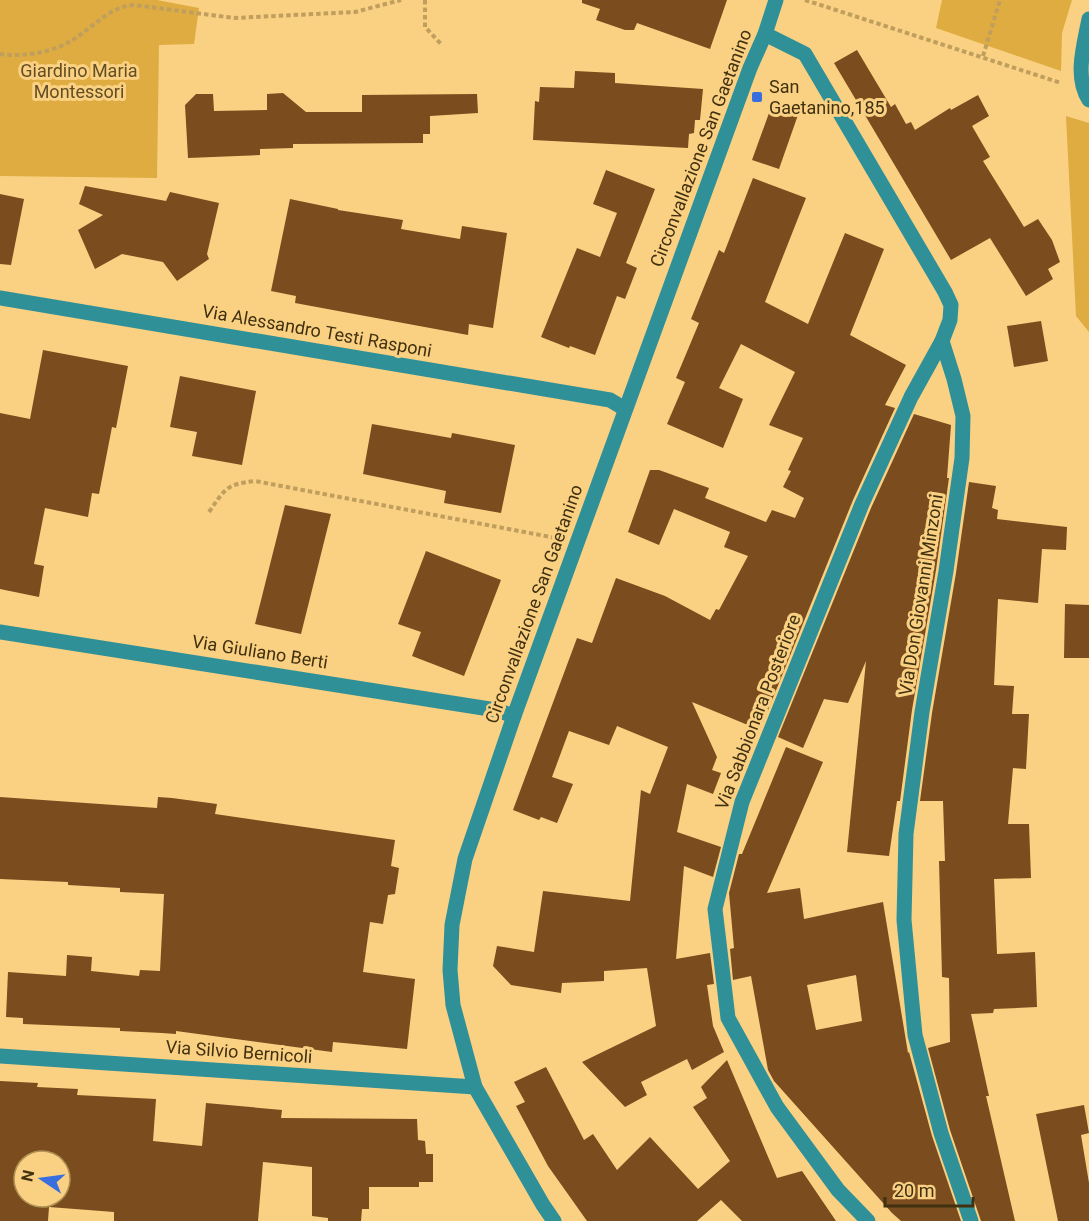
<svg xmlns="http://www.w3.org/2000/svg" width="1089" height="1221" viewBox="0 0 1089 1221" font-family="Roboto,sans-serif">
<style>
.green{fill:#deac41}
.building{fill:#7a4c1e;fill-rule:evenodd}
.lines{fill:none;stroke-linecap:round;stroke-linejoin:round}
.path{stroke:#c09e5e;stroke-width:4;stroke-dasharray:4.5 3;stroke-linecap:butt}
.minor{stroke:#309098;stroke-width:15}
.poi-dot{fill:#396ede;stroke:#fad182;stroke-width:2}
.labels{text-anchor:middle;stroke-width:6;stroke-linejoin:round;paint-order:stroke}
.park-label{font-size:18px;fill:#634e23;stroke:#fad182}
.poi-label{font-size:18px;fill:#423110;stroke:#fad182;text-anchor:start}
.street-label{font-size:18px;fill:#423110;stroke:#fad182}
</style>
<rect width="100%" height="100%" fill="#fad182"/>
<!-- green -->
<g class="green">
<path d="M0 0H157L199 8 194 44 159 45 157 178 0 176Z"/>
<path d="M942 0H1072L1062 33 1061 71 936 28Z"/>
<path d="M1066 116 1089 123V332L1076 316Z"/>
</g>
<!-- building -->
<g class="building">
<path d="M582 0H727L710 49 637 23 634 30H625L596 20 600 9 582 3Z"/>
<path d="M857 50 891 107 895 104 906 124 911 122 915 130 950 108 951 110 978 95 989 116 972 126 990 157 983 161 1024 227 1038 219 1052 240 1060 262 1048 269 1053 279 1026 296 990 238 951 260 834 63Z"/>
<path d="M575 71 615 73V83L703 89 700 120H695L694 133 689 134 688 148 533 140 535 101 539 102 540 87 574 88Z"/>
<path d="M283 93 306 112H362V95L477 94 478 113 430 116V134H423V143L293 144V148L260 149V155L188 158 185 105 196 94H213L214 111 267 110V94Z"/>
<path d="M773 102 799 112 779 169 752 160Z"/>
<path d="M606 170 655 189 626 263 637 268 625 299 617 296 595 355 570 346 569 348 541 337 577 248 600 257 617 213 593 204Z"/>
<path d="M753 178 806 198 765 302 808 324 845 233 884 249 850 335 906 365 885 405 895 408 853 500 760 730 692 702 717 757 712 770 721 773 713 794 687 784 677 832 721 847 713 877 684 866 676 959 710 953 714 984 707 985 713 1026 724 1052 692 1070 687 1059 641 1082 647 1095 625 1107 582 1062 656 1026 647 968 604 971V981L562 983 561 993 511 985 493 966 497 946 534 952 543 891 630 901 641 790 650 794 668 747 617 726 609 745 569 731 552 777 573 784 557 823 541 817 539 820 513 810 577 638 592 643 616 578 665 596 710 620 716 609 719 610 748 556 724 547 730 532 674 509 659 545 628 532 650 470H659L709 488 705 498 766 522 772 510 795 518 804 498 783 487 791 471 788 470 803 438 769 425 795 372 741 344 719 388 743 399 723 448 667 424 685 382 676 378 699 323 691 319 719 250 724 253Z"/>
<path d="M85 186 166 201 170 192 219 203 207 254 209 259 177 281 163 262 122 254 95 269 78 230 103 215 79 204Z"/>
<path d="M0 194 24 199 11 265 0 264Z"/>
<path d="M290 199 338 209V210L403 220 401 229 460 239 462 226 507 233 493 328 469 324 468 335 295 303 296 296 271 291Z"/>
<path d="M1041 321 1048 361 1014 367 1007 326Z"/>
<path d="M43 350 128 366 116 428 112 427 99 494 92 493 88 517 45 508 34 564 44 566 39 597 0 589V413L30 419Z"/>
<path d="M180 376 256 391 242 465 192 456 197 432 170 427Z"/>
<path d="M914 414 951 425 947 478H949L936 570 912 710 900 801H897L889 856 847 852 866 661 848 703 824 699 803 748 778 737 871 508Z"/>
<path d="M372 424 451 438 452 433 515 445 501 513 444 503 446 491 363 474Z"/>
<path d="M969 482 996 486 992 508 998 510 997 519 1067 527 1066 550 1042 549 1038 603 998 599 994 685 1014 686 1012 714H1029L1026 769 1013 768 1008 824H1029L1031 878 994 879 997 954 1035 952 1037 1007 994 1009 993 1013 971 1014 989 1096H986L1015 1221H981L950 1130 928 1048 950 1042 949 978 942 977 939 861H945L943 801H920L932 713 956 573Z"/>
<path d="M285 505 331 514 301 634 255 624Z"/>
<path d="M426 551 501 580 464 676 412 656 421 632 398 624Z"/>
<path d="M1065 604 1089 605V658H1064Z"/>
<path d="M786 747 823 762 767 893 800 888 804 919 883 902 908 1053 909 1052 932 1136 961 1221H901L892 1213 774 1081 768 1070 751 976 733 980 730 949 734 948 729 893 739 854H742ZM856 975 862 1021 816 1030 807 985Z"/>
<path d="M0 797 157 808 158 797 172 798 217 804 215 814 395 840 391 866 399 868 395 894 388 895 383 924 370 922 363 972 415 979 407 1049 333 1042 332 1052 176 1031V1034L162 1033 120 1031V1028L23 1024V1018L6 1017 8 972 66 976 67 955 92 957 91 971 139 976 140 970 160 971 164 894 120 892V888L68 885V882L0 879Z"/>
<path d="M727 1060 777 1178 802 1171 836 1221H742L721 1200 697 1221H587L548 1166 516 1106 525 1102 514 1082 546 1067 584 1140 593 1134 617 1170 650 1137 698 1189 730 1161 693 1107 707 1098 701 1087Z"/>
<path d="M0 1081 38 1083 37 1087 78 1089 77 1095 156 1099 153 1141 202 1146 206 1103 282 1110 281 1118 417 1119 418 1140 425 1141 426 1154H433V1182H419V1187H369V1209H362L361 1221H328V1218L312 1216V1167L263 1162 258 1221H114V1212L49 1207 48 1221H0ZM24 1161H60V1197H24Z"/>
<path d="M1084 1105 1089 1133 1081 1135 1089 1183V1221H1058L1036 1114Z"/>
</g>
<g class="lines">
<!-- path -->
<g class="path">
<path d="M425 0V27L441 44"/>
<path d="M805 0 1061 83"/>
<path d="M0 54C22 57 50 53 69 42 91 30 109 6 134 5L234 18 355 12 401 0"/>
<path d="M983 56 1000 0"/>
<path d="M209 512C225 489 226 484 255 481L556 538"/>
</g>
<!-- minor -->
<g class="minor">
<path d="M1089 19C1084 45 1074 77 1089 100"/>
<path d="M765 34 805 54 945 292 951 305 950 320 942 341 911 397 862 504 742 802 715 909 728 1018 777 1107 838 1190 868 1221"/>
<path d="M0 298 610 400 625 409"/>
<path d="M942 341 954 379 963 416 962 458 946 571 922 712 906 834 904 920 915 1035 941 1133 971 1221"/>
<path d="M0 632 496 710 514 716"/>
<path d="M0 1056 475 1087"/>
<path d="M554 1221 543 1205 475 1087 453 1005 450 970 452 925 465 859 514 716 750 68 765 34 776 0"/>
</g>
</g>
<!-- markers -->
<rect class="poi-dot" x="751" y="91" width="12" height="12" rx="3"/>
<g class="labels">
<!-- park labels -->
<g class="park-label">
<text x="79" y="77">Giardino Maria<tspan x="79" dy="21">Montessori</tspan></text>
</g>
<!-- poi labels -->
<g class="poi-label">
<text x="769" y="93">San<tspan x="769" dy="21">Gaetanino,185</tspan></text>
</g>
<!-- street labels -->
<g class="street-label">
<text transform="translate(701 148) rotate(-69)" y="6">Circonvallazione San Gaetanino</text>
<text transform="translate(317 331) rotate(10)" y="6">Via Alessandro Testi Rasponi</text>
<text transform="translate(921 595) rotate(-81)" y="6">Via Don Giovanni Minzoni</text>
<text transform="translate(534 604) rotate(-70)" y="6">Circonvallazione San Gaetanino</text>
<text transform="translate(260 652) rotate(9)" y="6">Via Giuliano Berti</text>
<text transform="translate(758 712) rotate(-69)" y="6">Via Sabbionara Posteriore</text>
<text transform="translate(239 1052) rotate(4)" y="6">Via Silvio Bernicoli</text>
</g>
</g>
<!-- north arrow -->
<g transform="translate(42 1179) rotate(283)"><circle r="28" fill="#fad182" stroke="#b09154" stroke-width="1.5"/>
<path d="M0-4.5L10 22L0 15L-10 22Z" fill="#396ede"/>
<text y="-9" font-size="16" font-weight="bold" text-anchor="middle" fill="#423110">N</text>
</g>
<!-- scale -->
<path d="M885 1197v9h88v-9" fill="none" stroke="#423110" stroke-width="3"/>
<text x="894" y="1197" font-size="18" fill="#423110" stroke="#fad182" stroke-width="4.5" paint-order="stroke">20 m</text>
</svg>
